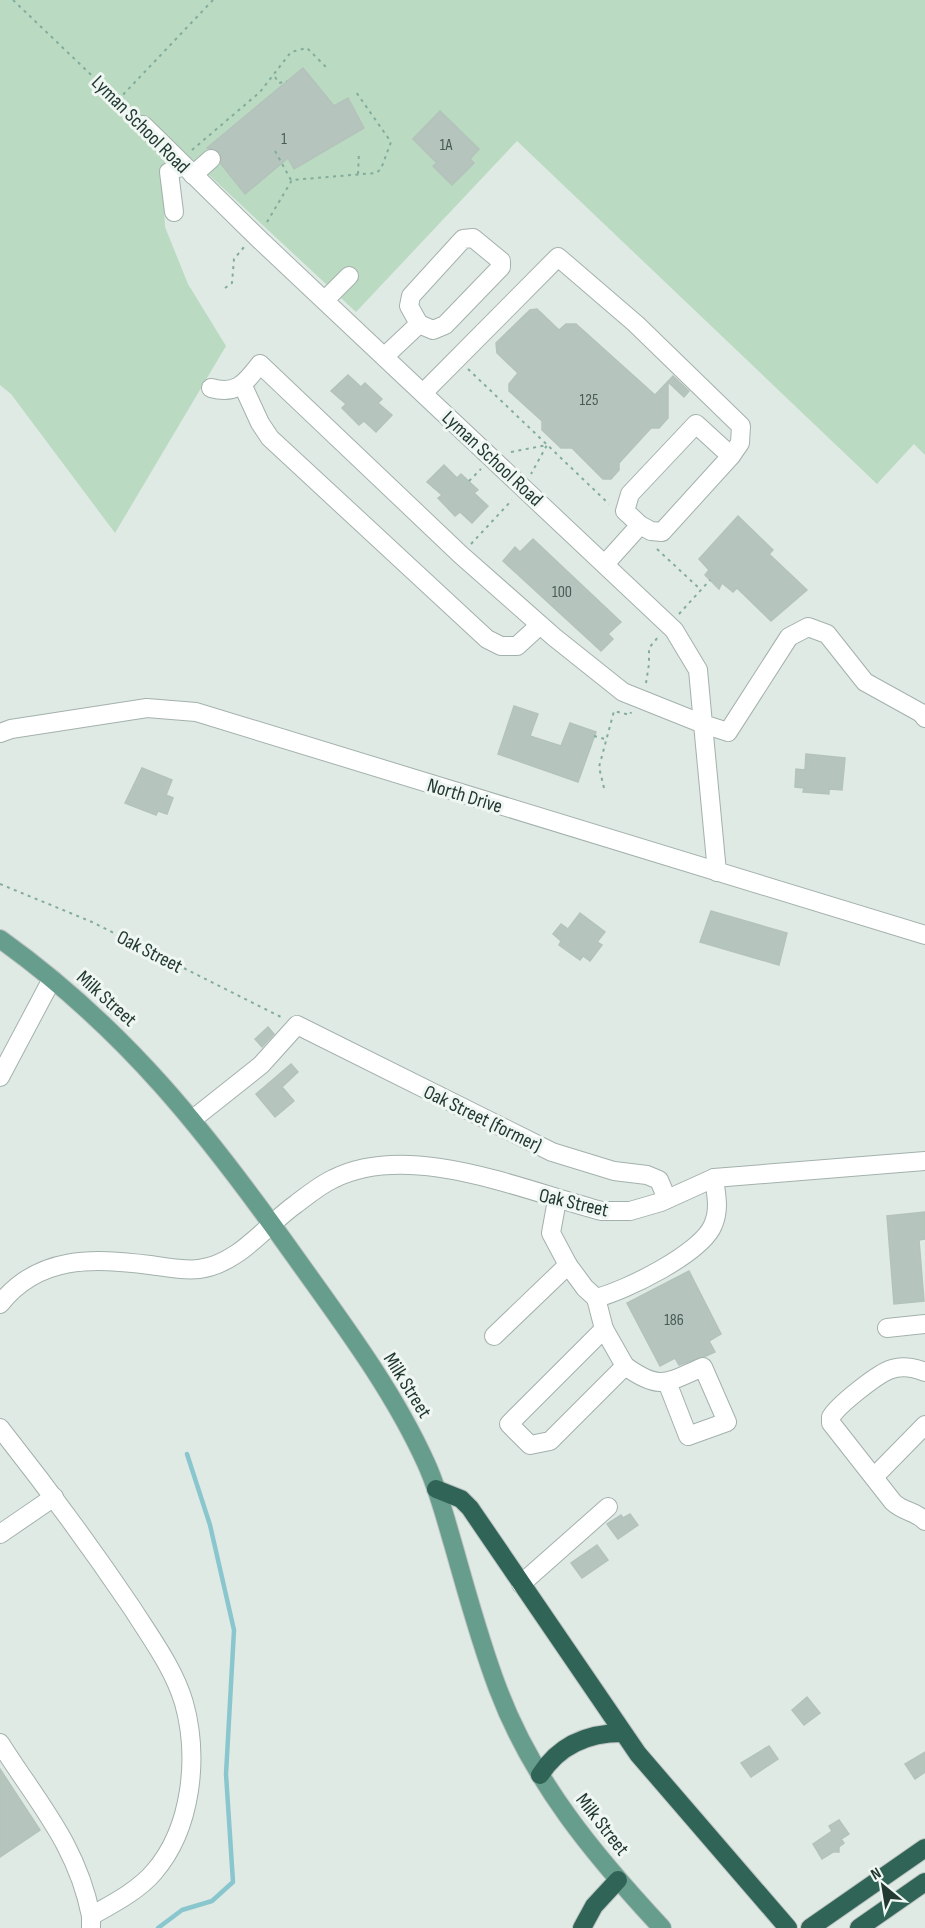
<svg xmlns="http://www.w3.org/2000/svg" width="925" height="1928" viewBox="0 0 925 1928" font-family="'Sofia Sans Condensed',sans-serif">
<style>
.green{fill:#badac1}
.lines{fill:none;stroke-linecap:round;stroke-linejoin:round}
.stream{stroke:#8ac6cd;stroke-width:4.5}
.building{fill:#b5c5be;stroke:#b3c3bb;stroke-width:1.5}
.minor-casing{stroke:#a3b1ac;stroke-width:20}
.major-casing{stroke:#bdc4c2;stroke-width:20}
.highway-casing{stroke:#bdc4c2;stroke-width:20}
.path{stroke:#82ac9d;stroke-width:2;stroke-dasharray:3 4.5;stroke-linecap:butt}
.minor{stroke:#fff;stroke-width:18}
.major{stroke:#669d8c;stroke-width:18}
.highway{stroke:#2f6456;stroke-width:18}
.labels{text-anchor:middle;stroke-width:6;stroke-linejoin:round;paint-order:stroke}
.number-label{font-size:16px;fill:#475c55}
.street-label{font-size:20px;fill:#223932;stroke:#f0f7f3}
</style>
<rect width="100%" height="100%" fill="#e0eae5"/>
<!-- green -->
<path class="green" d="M0 0H925V455L914 444 877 484 517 141 356 312 193 160 186 157 163 188 165 227 188 284 226 346 115 533 11 394 0 385Z"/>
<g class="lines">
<!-- stream -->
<path class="stream" d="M158 1928 182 1910 212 1901 233 1882 226 1774 234 1630 210 1525 187 1454"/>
</g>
<!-- building -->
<g class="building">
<path d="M303 68 334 106 348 98 364 128 294 169 288 158 245 194 221 164 220 152 207 148Z"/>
<path d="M440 111 479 149 470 159 474 163 452 185 433 166 437 163 413 139Z"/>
<path d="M537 309 559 330 566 324H576L655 395 673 376 689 391 684 397 668 382V418L659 428H651L619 463V470L611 479H603L572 448H561L542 430V421L509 391V384L518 373 497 353 496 343 530 310Z"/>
<path d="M348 375 361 387 365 383 382 399 378 403 392 415 376 432 364 421 359 425 342 408 346 404 331 391Z"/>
<path d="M444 465 457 478 461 474 478 490 474 493 488 506 472 523 460 512 455 516 438 498 442 495 427 482Z"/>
<path d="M738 516 773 550 769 554 807 590 771 621 737 588 733 592 722 583 719 589 705 575 709 570 699 559Z"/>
<path d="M533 539 621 622 608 634 613 639 601 651 503 561 515 547 520 552Z"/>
<path d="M514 706 538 714 530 736 561 746 570 723 596 732 578 782 498 754Z"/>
<path d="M806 754 845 758 842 790 829 789V794L803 792 804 788 795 787 796 769 805 770Z"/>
<path d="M142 768 172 780 166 795 173 798 167 814 158 811 156 815 125 803Z"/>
<path d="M711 911 787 933 779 965 700 942Z"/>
<path d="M580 913 605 932 597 942 602 945 590 961 583 956 580 960 559 945 561 941 553 934 561 924 568 929Z"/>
<path d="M268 1027 274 1034 262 1047 255 1039Z"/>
<path d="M291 1064 298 1072 282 1087 294 1101 275 1117 256 1094Z"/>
<path d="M925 1212V1239L919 1240 924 1301 894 1304 887 1216Z"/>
<path d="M689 1271 721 1334 709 1341 715 1352 706 1356 679 1365 675 1358 660 1366 627 1303Z"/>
<path d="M630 1514 638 1525 618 1539 607 1524 621 1515 623 1518Z"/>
<path d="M597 1545 608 1560 582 1578 571 1563Z"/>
<path d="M807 1697 820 1713 804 1725 792 1710Z"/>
<path d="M769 1746 778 1759 751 1777 741 1763Z"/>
<path d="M925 1752V1772L915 1779 905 1764Z"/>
<path d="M0 1769 40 1830 0 1857Z"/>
<path d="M839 1820 849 1834 841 1839 844 1843 839 1847V1852H833L822 1859 813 1844 832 1831 829 1826Z"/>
</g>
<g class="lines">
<!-- minor casing -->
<g class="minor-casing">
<g id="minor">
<path d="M143 125 260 240 674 630 698 670 703 724 728 732 789 637 808 627 827 634 865 682 921 713 925 718"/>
<path d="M193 175 211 159"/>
<path d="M174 212 169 172 183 165"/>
<path d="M325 300 349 276"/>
<path d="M385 356 419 324 433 330 445 325 501 267V261L473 238 463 239 411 296 409 306 419 324"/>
<path d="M243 386 260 423 270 438 487 639 501 646H517L540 625"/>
<path d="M211 388C237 395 245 383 260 364L461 555 554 637 623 692 703 724 717 872"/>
<path d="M424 392 558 257 636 324 741 426 740 443 731 456"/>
<path d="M605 564 640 525 625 511 630 494 696 424 731 456 662 532 651 531 640 525"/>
<path d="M0 733 11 729 147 708 196 712 925 935"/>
<path d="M0 1077 52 979"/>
<path d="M193 1119 261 1065 297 1025 552 1152 614 1171 647 1175 659 1180 667 1199"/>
<path d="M568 1265 585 1288 596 1298C625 1291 702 1253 713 1225 720 1209 716 1194 714 1178"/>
<path d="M596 1298 604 1329 509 1424 530 1445 550 1441 625 1366C660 1391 666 1383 703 1367L727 1422 688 1436 667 1382"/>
<path d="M0 1304C39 1255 93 1258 150 1265 166 1267 183 1271 199 1269 239 1264 265 1226 296 1204 308 1195 320 1185 333 1179 410 1140 524 1191 602 1211H630L661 1202 714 1178 925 1161"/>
<path d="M887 1328 925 1324"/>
<path d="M604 1329 625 1366"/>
<path d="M494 1336 568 1265 551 1233 557 1200"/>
<path d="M925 1372C913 1367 901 1365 889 1370 875 1376 838 1405 831 1417V1423L893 1502C903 1512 916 1511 925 1521"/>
<path d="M0 1428C46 1486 90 1546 132 1608 151 1638 174 1669 184 1703 199 1757 192 1828 154 1872 138 1891 112 1904 91 1916V1928"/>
<path d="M874 1477 925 1425"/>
<path d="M0 1534 54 1497"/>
<path d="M521 1584 608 1507"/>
<path d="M0 1743C38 1803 77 1845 91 1916"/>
</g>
</g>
<!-- major casing -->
<g class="major-casing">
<path id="major" d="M0 939C126 1029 208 1134 296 1258 343 1324 393 1390 426 1463 438 1489 445 1517 453 1544 467 1593 480 1642 498 1689 533 1782 595 1856 662 1928"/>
</g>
<!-- highway casing -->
<g class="highway-casing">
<g id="highway">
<path d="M436 1489 461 1499 470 1508 638 1754 788 1928"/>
<path d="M540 1775C559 1745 587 1733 622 1733"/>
<path d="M582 1928 594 1906 618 1880"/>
<path d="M810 1928 925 1848"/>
<path d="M859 1928 925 1882"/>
</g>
</g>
<!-- path -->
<g class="path">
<path d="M13 0 132 114"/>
<path d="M275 77 279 83 287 81"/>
<path d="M118 100 213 0"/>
<path d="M192 150 260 92 291 52 307 48 327 68"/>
<path d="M275 151 291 180"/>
<path d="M358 174 359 152"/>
<path d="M267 222 292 180 376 173 381 169 391 142 356 92"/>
<path d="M225 288 232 283 234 259 244 247"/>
<path d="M468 369 609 504"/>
<path d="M511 452 547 445 531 474"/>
<path d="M469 481 481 469"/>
<path d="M471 544 512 500"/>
<path d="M657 549 701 590"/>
<path d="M679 614 710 580"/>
<path d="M646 683 649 664V648L659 636"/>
<path d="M594 736 605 739"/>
<path d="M604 788 599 767 614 711 630 715 631 712"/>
<path d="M0 884 92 922 281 1017"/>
</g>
<!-- minor -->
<use href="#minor" class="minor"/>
<!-- major -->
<use href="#major" class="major"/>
<!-- highway -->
<use href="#highway" class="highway"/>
</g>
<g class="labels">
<!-- number labels -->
<g class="number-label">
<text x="284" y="144">1</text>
<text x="446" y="150">1A</text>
<text x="589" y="405">125</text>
<text x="562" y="597">100</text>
<text x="674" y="1325">186</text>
</g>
<!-- street labels -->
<g class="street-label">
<text transform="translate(141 124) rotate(45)" y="7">Lyman School Road</text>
<text transform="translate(493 458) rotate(43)" y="7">Lyman School Road</text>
<text transform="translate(465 795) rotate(17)" y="7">North Drive</text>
<text transform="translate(150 951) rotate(27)" y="7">Oak Street</text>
<text transform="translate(107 998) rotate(42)" y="7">Milk Street</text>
<text transform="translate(483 1118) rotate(26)" y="7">Oak Street (former)</text>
<text transform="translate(574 1202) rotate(13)" y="7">Oak Street</text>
<text transform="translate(408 1385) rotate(58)" y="7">Milk Street</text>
<text transform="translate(603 1824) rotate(52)" y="7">Milk Street</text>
</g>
</g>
<!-- north arrow -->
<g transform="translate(883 1886) rotate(330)" stroke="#f0f7f3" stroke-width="4.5" paint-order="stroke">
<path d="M0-4.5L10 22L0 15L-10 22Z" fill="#223932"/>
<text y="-9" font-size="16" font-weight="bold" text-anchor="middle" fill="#223932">N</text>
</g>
</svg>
